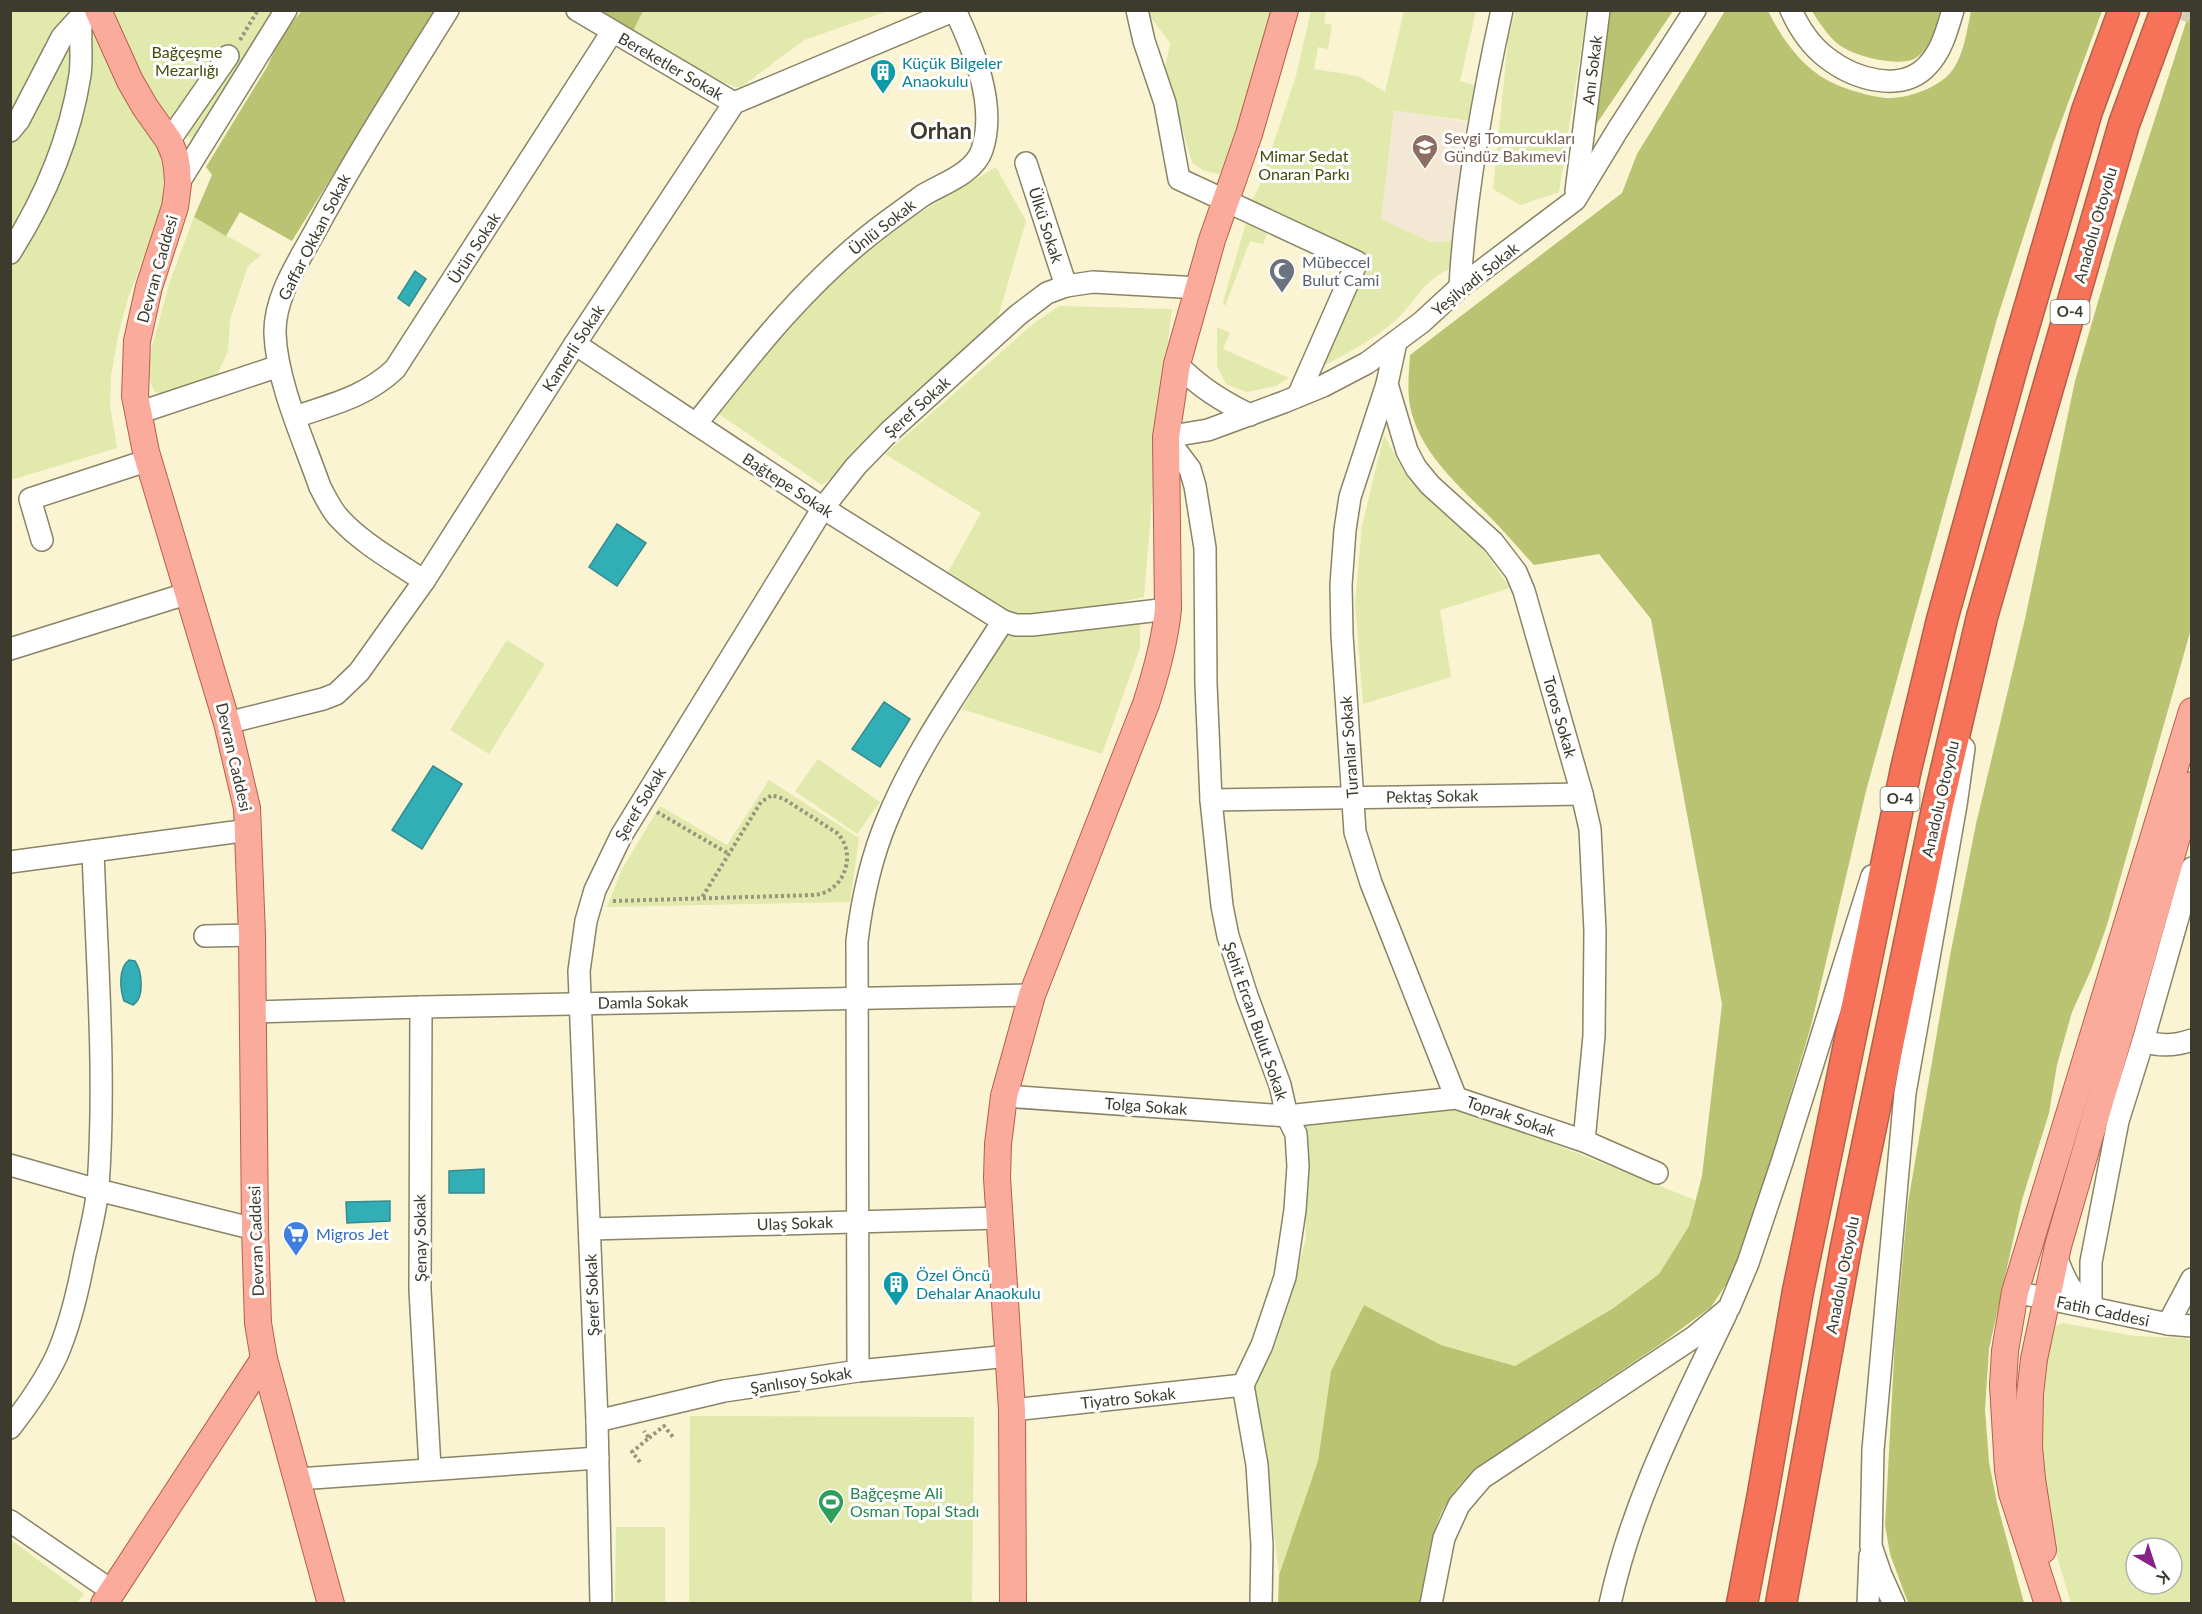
<svg xmlns="http://www.w3.org/2000/svg" width="2202" height="1614" viewBox="0 0 2202 1614" font-family="Lato,sans-serif">
<style>
.education{fill:#f2e8d3}
.green{fill:#e1e9ac;fill-rule:evenodd}
.forest{fill:#bac372}
.water{fill:#32afb6;stroke:#358c8d;stroke-width:1.5}
.lines{fill:none;stroke-linecap:round;stroke-linejoin:round}
.minor-tunnel{stroke:#d4cfb2;stroke-width:21;stroke-dasharray:21 10;stroke-linecap:butt}
.minor-casing{stroke:#8a8466;stroke-width:24}
.major-casing{stroke:#b55f4a;stroke-width:28}
.highway-casing{stroke:#b55f4a;stroke-width:33}
.path{stroke:#98947d;stroke-width:4;stroke-dasharray:3 3;stroke-linecap:butt}
.minor{stroke:#fff;stroke-width:21}
.major{stroke:#faab9b;stroke-width:26}
.highway{stroke:#f67359;stroke-width:30}
.labels{text-anchor:middle;stroke-width:6;stroke-linejoin:round;paint-order:stroke}
.shield{fill:#fff;stroke:#77766d;stroke-width:1.5}
.shield-label{font-size:15px;font-weight:bold;fill:#3d3b2e}
.park-label{font-size:16px;fill:#454a0c;stroke:#fff}
.culture-label{font-size:16px;fill:#0d838f;stroke:#fff;text-anchor:start}
.street-label{font-size:16px;fill:#3d3b2e;stroke:#fff}
.education-label{font-size:16px;fill:#785e54;stroke:#fff;text-anchor:start}
.worship-label{font-size:16px;fill:#5b616d;stroke:#fff;text-anchor:start}
.shop-label{font-size:16px;fill:#366cbe;stroke:#fff;text-anchor:start}
.leisure-label{font-size:16px;fill:#27864d;stroke:#fff;text-anchor:start}
.district-label{font-size:22px;font-weight:bold;fill:#3d3b2e;stroke:#fff}
</style>
<rect width="100%" height="100%" fill="#faf4d3"/>
<!-- education -->
<path class="education" d="M1394 109 1467 122 1459 241 1431 242 1381 219Z"/>
<!-- green -->
<g class="green">
<path d="M11 11H84L120 82 158 150 164 170 161 213 128 298 118 336 111 376 110 406 117 448 11 480Z"/>
<path d="M110 11H279L197 142 164 119 139 79Z"/>
<path d="M643 11H888L804 40 740 88 719 81 632 33Z"/>
<path d="M1146 11H1272L1225 170 1218 174 1202 170 1192 162 1165 69 1170 43Z"/>
<path d="M1311 11H1326L1324 23 1332 25 1328 49 1318 47 1314 69 1358 76 1385 92 1404 11H1476L1460 81 1474 85 1469 121 1394 110 1381 219 1431 242 1459 241 1451 269C1427 276 1415 302 1397 319 1374 340 1344 355 1317 369L1368 268 1249 206 1259 187 1296 76Z"/>
<path d="M1515 11H1587L1559 192 1520 205 1493 189 1508 40Z"/>
<path d="M996 167 1026 221 998 317 866 442 846 467 822 485 719 414 784 328 834 276 918 214Z"/>
<path d="M1248 216 1269 228 1263 244 1250 241 1225 306 1223 302Z"/>
<path d="M194 217 261 255 248 266 230 320 228 351 218 373 198 386 166 396 154 391 150 381 149 372 151 351 169 284Z"/>
<path d="M1059 306 1172 309 1160 403 1144 597C1102 605 1043 625 1002 608 983 601 965 585 947 574L981 513 885 454 1033 324Z"/>
<path d="M1217 327 1230 333 1223 349 1289 378 1276 386 1247 392 1226 384 1217 366Z"/>
<path d="M1384 435 1404 472 1440 509 1473 535 1510 588 1440 610 1451 677 1363 704 1355 603 1362 526Z"/>
<path d="M1140 620V648L1102 754 962 709 1007 633Z"/>
<path d="M507 640 545 664 489 754 450 730Z"/>
<path d="M818 759 880 802 857 834 795 791Z"/>
<path d="M769 780 859 838 850 902 607 907 622 869 660 806 727 845Z"/>
<path d="M1437 1105 1479 1112 1549 1142 1695 1200 1689 1226 1659 1274 1612 1309 1515 1366 1441 1345 1364 1305 1331 1371 1318 1461 1279 1575 1265 1450 1252 1389 1274 1349 1290 1300 1306 1238 1305 1126 1379 1111Z"/>
<path d="M2063 1323 2135 1336 2185 1338 2191 1341V1603H2071L2049 1530 2041 1434 2046 1345 2050 1328ZM2136 1548H2172V1584H2136Z"/>
<path d="M690 1416 974 1417 972 1603H689Z"/>
<path d="M616 1527H665V1603H615Z"/>
<path d="M11 1540 84 1594 77 1603H11Z"/>
</g>
<!-- forest -->
<g class="forest">
<path d="M2190 10 2192 11 2191 629 2107 925 2091 970 2072 1012 2057 1065 2049 1113 2022 1200 1989 1349 1985 1410 1989 1462 1997 1503 2024 1603H1908L1890 1554 1885 1525 1895 1341 1908 1203 1950 956 1976 824 2025 619 2075 381 2118 233Z"/>
<path d="M302 11H434L292 241 240 212 226 236 194 217 212 175 206 167 267 67 284 30Z"/>
<path d="M595 11H643L632 33Z"/>
<path d="M1605 11H1673L1591 132Z"/>
<path d="M1725 11H1768C1781 37 1800 65 1827 80 1841 88 1873 98 1889 98 1909 98 1938 88 1951 72 1964 56 1967 30 1971 11H2102L2053 144 1997 319 1866 791 1811 1026 1739 1265 1711 1307 1662 1343 1478 1467C1470 1475 1462 1482 1455 1491 1430 1522 1427 1566 1420 1603L1278 1604 1279 1575 1318 1461 1331 1371 1364 1305 1441 1345 1515 1366 1612 1309 1659 1274 1689 1226 1702 1176 1722 1004 1651 619 1599 554 1534 565C1519 549 1505 532 1490 517 1459 486 1419 452 1410 406 1407 390 1409 372 1410 355L1622 193 1637 154Z"/>
<path d="M1812 11H1940C1937 26 1929 51 1914 59 1896 67 1853 56 1838 44 1828 36 1818 21 1812 11Z"/>
</g>
<!-- water -->
<g class="water">
<path d="M415 271 426 279 409 306 398 298Z"/>
<path d="M617 524 646 543 617 586 589 567Z"/>
<path d="M884 702 910 719 880 767 852 749Z"/>
<path d="M433 766 462 784 422 849 392 830Z"/>
<path d="M129 960 135 961C142 971 145 998 133 1005L124 1001C120 989 118 968 129 960Z"/>
<path d="M484 1169V1193H449V1171Z"/>
<path d="M390 1201V1221L347 1223 346 1202Z"/>
</g>
<g class="lines">
<!-- minor-tunnel -->
<path class="minor-tunnel" d="M2184 10 2192 13"/>
<!-- minor casing -->
<g class="minor-casing">
<g id="minor">
<path d="M577 10 734 103"/>
<path d="M1137 10 1144 41 1165 103 1179 179 1357 262 1298 396"/>
<path d="M1791 10C1799 28 1811 46 1827 58 1854 79 1902 94 1928 65 1942 50 1947 30 1953 10"/>
<path d="M10 131 19 120 62 37 82 15"/>
<path d="M169 141 228 56"/>
<path d="M1026 163 1066 286"/>
<path d="M178 184 286 10"/>
<path d="M1576 191 1599 10"/>
<path d="M10 253C45 198 70 139 80 75 83 54 78 31 83 10"/>
<path d="M1460 287C1465 194 1482 101 1502 10"/>
<path d="M1396 342 1387 384 1407 451 1416 468 1430 485 1493 542 1516 572 1524 591 1582 794 1590 829 1595 931 1594 1036 1584 1141"/>
<path d="M575 344 823 508 1003 621 1016 625H1032L1168 609"/>
<path d="M1177 364C1199 387 1222 401 1250 415"/>
<path d="M1387 384 1350 497 1345 530 1341 585 1342 635 1355 832 1371 883 1456 1098"/>
<path d="M138 413 279 366"/>
<path d="M295 417C333 404 365 397 395 369L612 32"/>
<path d="M696 424C754 350 812 276 889 220 900 212 911 204 922 196 941 184 974 174 982 150 997 105 974 51 955 10"/>
<path d="M1166 437 1190 469 1195 486 1205 548 1206 684 1211 800 1222 906 1228 936 1247 996 1280 1085 1287 1116 1296 1134 1298 1166 1295 1210 1285 1277 1262 1345 1243 1385 1257 1465 1262 1545 1261 1604"/>
<path d="M1166 437 1208 430 1284 402 1323 386 1367 363 1422 322 1460 287 1575 200 1617 131 1695 10"/>
<path d="M42 540 30 499 149 460"/>
<path d="M424 581C396 562 363 544 340 519 331 510 326 498 320 487 304 441 277 383 275 334 274 298 297 264 314 233 355 157 402 84 448 10"/>
<path d="M10 649 189 593"/>
<path d="M227 723 323 699 336 694 359 672 424 581 575 344 734 103 955 10"/>
<path d="M1211 800 1582 794"/>
<path d="M10 862 249 830"/>
<path d="M205 936 252 935"/>
<path d="M421 1007 420 1290 430 1468"/>
<path d="M254 1012 421 1007 1032 995"/>
<path d="M2143 1041C2160 1047 2175 1046 2192 1040"/>
<path d="M1004 1096 1287 1116 1456 1098 1584 1141 1657 1173"/>
<path d="M10 1165 98 1190 255 1229"/>
<path d="M590 1229 1000 1218"/>
<path d="M2056 1256C2064 1278 2071 1294 2090 1308"/>
<path d="M2015 1292 2168 1324 2192 1326"/>
<path d="M2091 1308V1262L2118 1121 2143 1041 2192 868"/>
<path d="M2168 1324 2192 1279"/>
<path d="M858 1371 857 941C862 900 871 858 887 820 916 749 962 686 1003 621"/>
<path d="M1012 1410 1243 1385"/>
<path d="M597 1421 724 1391 858 1371 1009 1356"/>
<path d="M10 1428C28 1405 45 1381 57 1355 70 1325 78 1291 84 1259 89 1236 96 1211 98 1187 106 1076 97 963 93 851"/>
<path d="M298 1479 598 1458"/>
<path d="M10 1521 112 1591"/>
<path d="M601 1604 597 1421 579 971 586 921 595 890 621 836 823 508 856 466 889 432 1018 315 1047 293 1066 286 1093 282 1199 288"/>
<path d="M1431 1604 1444 1538 1459 1505 1482 1478 1694 1337 1729 1308 1748 1263 1782 1162 1872 876"/>
<path d="M1610 1604C1632 1501 1681 1408 1726 1314"/>
<path d="M1868 1604 1870 1556"/>
<path d="M1894 1604 1881 1575 1871 1546 1873 1450 1905 1093 1956 805 1964 748"/>
</g>
</g>
<!-- major casing -->
<g class="major-casing">
<g id="major">
<path d="M98 10 130 81 145 107 169 141 175 156 177 168 178 184 175 207 149 287 137 341 135 396 146 452 227 723 247 808 252 935 255 1229 258 1323 264 1359 331 1604"/>
<path d="M2043 1550 2032 1479 2029 1447 2030 1394 2034 1359 2058 1246 2192 785"/>
<path d="M104 1604 264 1359"/>
<path d="M1013 1604 1012 1410 997 1178 998 1144 1004 1096 1032 995 1146 704C1156 673 1165 642 1168 609L1166 437 1177 364 1212 240 1249 134 1285 10"/>
<path d="M2048 1604 2012 1493 2008 1470 2003 1385 2005 1351 2015 1292 2192 711"/>
</g>
</g>
<!-- highway casing -->
<g class="highway-casing">
<g id="highway">
<path d="M1742 1604 1762 1499 1798 1291 1906 769 1942 620 2013 364 2087 111 2124 10"/>
<path d="M1781 1604 1846 1247 1938 804 1982 617 2124 124 2166 10"/>
</g>
</g>
<!-- path -->
<g class="path">
<path d="M240 40 258 10"/>
<path d="M657 812 729 854"/>
<path d="M613 901 815 895C844 892 858 854 837 833L784 799 772 795 761 802 701 899"/>
<path d="M649 1438 664 1426 673 1437"/>
<path d="M640 1462 632 1452 649 1438 644 1431"/>
</g>
<!-- minor -->
<use href="#minor" class="minor"/>
<!-- major -->
<use href="#major" class="major"/>
<!-- highway -->
<use href="#highway" class="highway"/>
</g>
<!-- icons -->
<defs>
<g id="building-pin" transform="scale(1.35)"><path d="M0 17L-7.5 6A9.5 9.5 0 1 1 7.5 6Z" fill="#0f9aa8" stroke="#fff"/><path d="M-4-6H4V6H1V3H-1V6H-4ZM-2.5-4.3h1.7v1.8h-1.7ZM.8-4.3h1.7v1.8H.8ZM-2.5-1h1.7V.8h-1.7ZM.8-1h1.7V.8H.8Z" fill="#fff"/></g>
<g id="school-pin" transform="scale(1.35)"><path d="M0 17L-7.5 6A9.5 9.5 0 1 1 7.5 6Z" fill="#8d6e63" stroke="#fff"/><path d="M0-5L7-2L0 1L-7-2ZM-4 1L0 2.5L4 1V4Q0 6-4 4Z" fill="#fff"/></g>
<g id="mosque-pin" transform="scale(1.35)"><path d="M0 17L-7.5 6A9.5 9.5 0 1 1 7.5 6Z" fill="#6b7280" stroke="#fff"/><path d="M3.5-4.9A6 6 0 1 0 3.5 4.9A5 5 0 1 1 3.5-4.9Z" fill="#fff"/></g>
<g id="supermarket-pin" transform="scale(1.35)"><path d="M0 17L-7.5 6A9.5 9.5 0 1 1 7.5 6Z" fill="#3f7fe0" stroke="#fff"/><path d="M-6-5.5h2.5l.6 2H6L4.5 2H-2.5L-4.4-4H-6ZM-1.5 3.2a1.3 1.3 0 1 0 .1 0ZM3 3.2a1.3 1.3 0 1 0 .1 0Z" fill="#fff"/></g>
<g id="stadium-pin" transform="scale(1.35)"><path d="M0 17L-7.5 6A9.5 9.5 0 1 1 7.5 6Z" fill="#2e9e5b" stroke="#fff"/><path d="M0-5a6.5 5 0 1 0 0 10a6.5 5 0 1 0 0-10ZM-3.5-1.8h7v3.6h-7Z" fill="#fff"/></g>
</defs>
<g fill-rule="evenodd">
<use href="#building-pin" x="883" y="72"/>
<use href="#school-pin" x="1425" y="147"/>
<use href="#mosque-pin" x="1282" y="271"/>
<use href="#supermarket-pin" x="296" y="1234"/>
<use href="#building-pin" x="896" y="1284"/>
<use href="#stadium-pin" x="831" y="1502"/>
</g>
<g class="labels">
<!-- shield labels -->
<g class="shield">
<rect x="2050.5" y="300" width="39" height="24" rx="4.5"/>
<rect x="1880.5" y="787" width="39" height="24" rx="4.5"/>
</g>
<g class="shield-label">
<text x="2070" y="317">O-4</text>
<text x="1900" y="804">O-4</text>
</g>
<!-- park labels -->
<g class="park-label">
<text x="187" y="58">Bağçeşme<tspan x="187" dy="18">Mezarlığı</tspan></text>
<text x="1304" y="162">Mimar Sedat<tspan x="1304" dy="18">Onaran Parkı</tspan></text>
</g>
<!-- culture labels -->
<g class="culture-label">
<text x="902" y="69">Küçük Bilgeler<tspan x="902" dy="18">Anaokulu</tspan></text>
<text x="916" y="1281">Özel Öncü<tspan x="916" dy="18">Dehalar Anaokulu</tspan></text>
</g>
<!-- street labels -->
<g class="street-label">
<text transform="translate(671 66) rotate(30)" y="6">Bereketler Sokak</text>
<text transform="translate(1592 70) rotate(-83)" y="6">Anı Sokak</text>
<text transform="translate(1046 225) rotate(72)" y="6">Ülkü Sokak</text>
<text transform="translate(2095 225) rotate(-74)" y="6">Anadolu Otoyolu</text>
<text transform="translate(882 227) rotate(-38)" y="6">Ünlü Sokak</text>
<text transform="translate(314 237) rotate(-63)" y="6">Gaffar Okkan Sokak</text>
<text transform="translate(474 248) rotate(-57)" y="6">Ürün Sokak</text>
<text transform="translate(157 269) rotate(-74)" y="6">Devran Caddesi</text>
<text transform="translate(1475 279) rotate(-39)" y="6">Yeşilvadi Sokak</text>
<text transform="translate(573 348) rotate(-57)" y="6">Kamerli Sokak</text>
<text transform="translate(917 407) rotate(-42)" y="6">Şeref Sokak</text>
<text transform="translate(788 485) rotate(33)" y="6">Bağtepe Sokak</text>
<text transform="translate(1560 717) rotate(74)" y="6">Toros Sokak</text>
<text transform="translate(1349 747) rotate(-94)" y="6">Turanlar Sokak</text>
<text transform="translate(234 757) rotate(77)" y="6">Devran Caddesi</text>
<text transform="translate(1432 796) rotate(-1)" y="6">Pektaş Sokak</text>
<text transform="translate(1940 799) rotate(-77)" y="6">Anadolu Otoyolu</text>
<text transform="translate(640 804) rotate(-59)" y="6">Şeref Sokak</text>
<text transform="translate(643 1002) rotate(-1)" y="6">Damla Sokak</text>
<text transform="translate(1256 1021) rotate(71)" y="6">Şehit Ercan Bulut Sokak</text>
<text transform="translate(1146 1106) rotate(4)" y="6">Tolga Sokak</text>
<text transform="translate(1511 1116) rotate(19)" y="6">Toprak Sokak</text>
<text transform="translate(795 1223) rotate(-2)" y="6">Ulaş Sokak</text>
<text transform="translate(420 1238) rotate(-91)" y="6">Şenay Sokak</text>
<text transform="translate(256 1241) rotate(-92)" y="6">Devran Caddesi</text>
<text transform="translate(1842 1275) rotate(-79)" y="6">Anadolu Otoyolu</text>
<text transform="translate(592 1295) rotate(-92)" y="6">Şeref Sokak</text>
<text transform="translate(2103 1311) rotate(12)" y="6">Fatih Caddesi</text>
<text transform="translate(801 1380) rotate(-9)" y="6">Şanlısoy Sokak</text>
<text transform="translate(1128 1398) rotate(-6)" y="6">Tiyatro Sokak</text>
</g>
<!-- education labels -->
<g class="education-label">
<text x="1444" y="144">Sevgi Tomurcukları<tspan x="1444" dy="18">Gündüz Bakımevi</tspan></text>
</g>
<!-- worship labels -->
<g class="worship-label">
<text x="1302" y="268">Mübeccel<tspan x="1302" dy="18">Bulut Cami</tspan></text>
</g>
<!-- shop labels -->
<g class="shop-label">
<text x="316" y="1240">Migros Jet</text>
</g>
<!-- leisure labels -->
<g class="leisure-label">
<text x="850" y="1499">Bağçeşme Ali<tspan x="850" dy="18">Osman Topal Stadı</tspan></text>
</g>
<!-- district labels -->
<g class="district-label">
<text x="941" y="139">Orhan</text>
</g>
</g>
<!-- border -->
<rect width="2202" height="1614" fill="none" stroke="#3d3b2e" stroke-width="24"/>
<!-- north arrow -->
<g transform="translate(2154 1566) rotate(141)"><circle r="28" fill="#ffffff" stroke="#b1b1ab" stroke-width="1.5"/>
<path d="M0-4.5L10 22L0 15L-10 22Z" fill="#86228a"/>
<text y="-9" font-size="16" font-weight="bold" text-anchor="middle" fill="#3d3b2e">K</text>
</g>
</svg>
